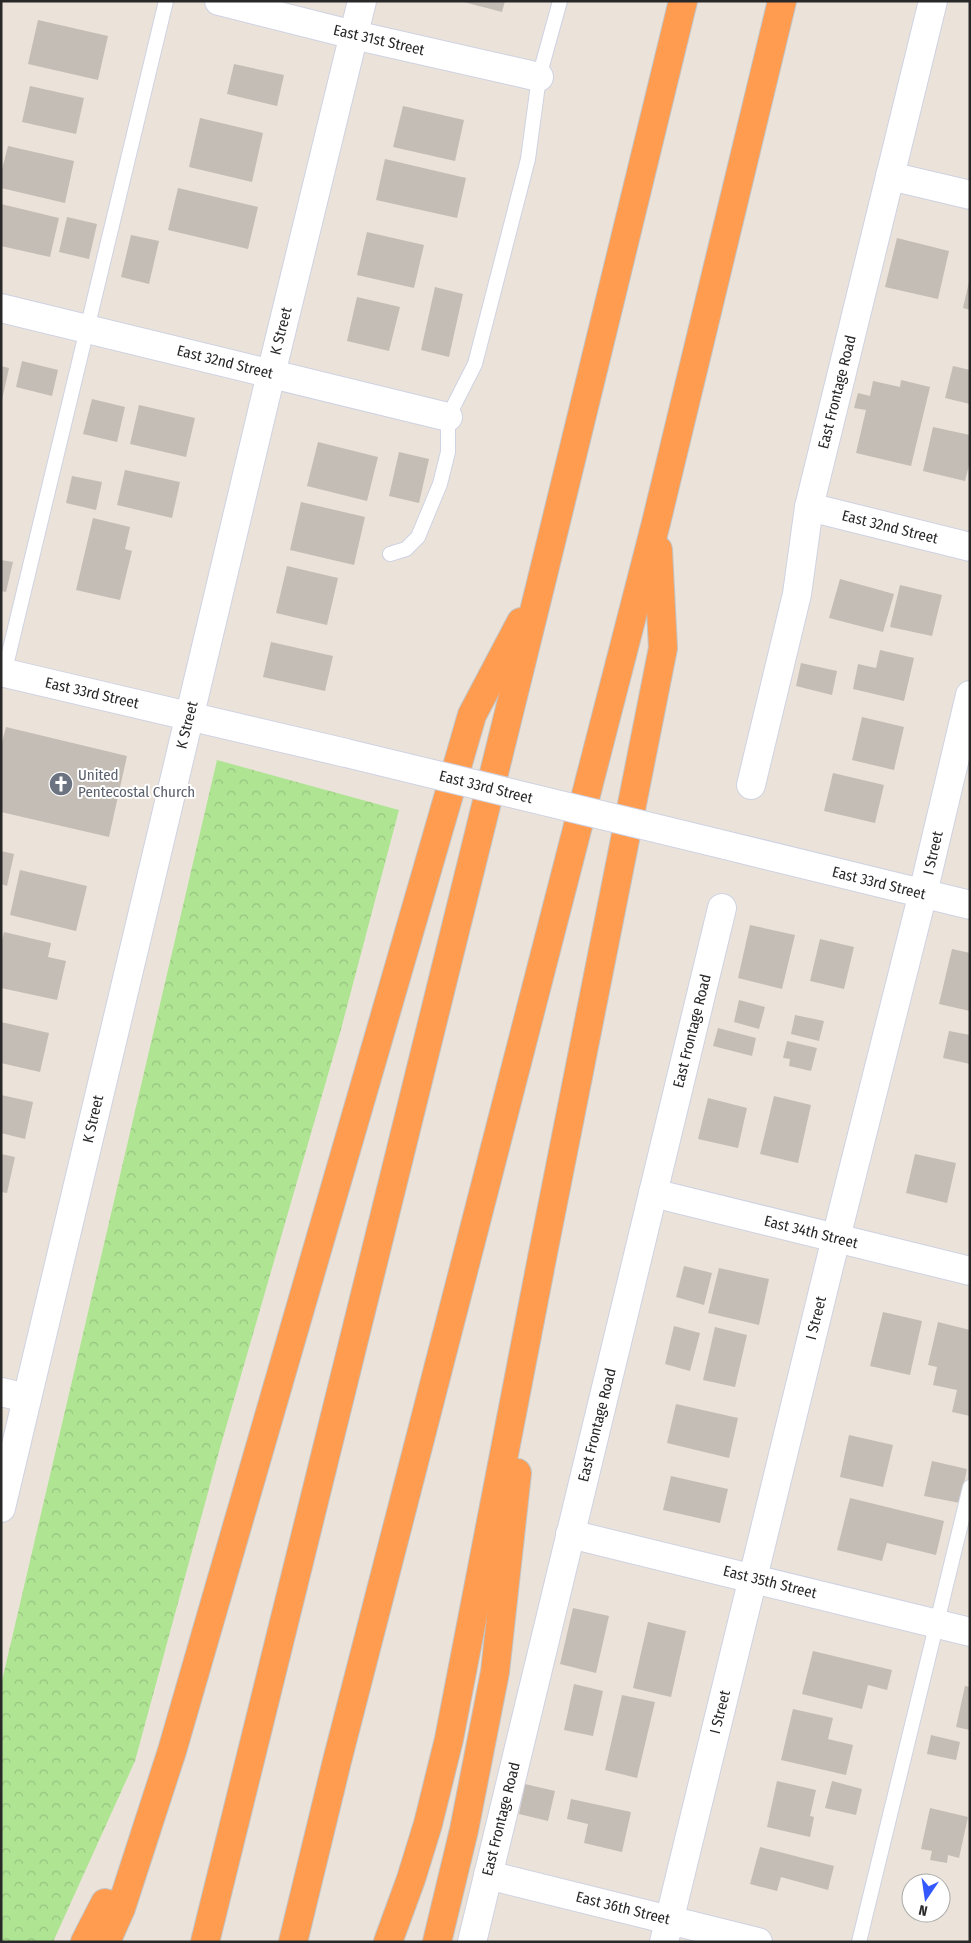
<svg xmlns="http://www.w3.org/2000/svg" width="971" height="1943" viewBox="0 0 971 1943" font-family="'Fira Sans Condensed',sans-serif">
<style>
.forest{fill:url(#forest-crowns)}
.building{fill:#c3bdb6}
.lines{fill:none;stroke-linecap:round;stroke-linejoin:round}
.service-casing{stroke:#ced2e2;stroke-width:16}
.minor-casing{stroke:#ced2e2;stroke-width:30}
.tertiary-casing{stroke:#ced2e2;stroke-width:30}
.motorway-casing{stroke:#c3c3c3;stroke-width:30}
.service{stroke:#fff;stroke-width:14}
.minor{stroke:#fff;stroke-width:28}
.tertiary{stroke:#fff;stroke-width:28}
.motorway{stroke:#ff9c50;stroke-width:28}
.tertiary-bridge-casing{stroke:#ced2e2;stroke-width:30;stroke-linecap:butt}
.tertiary-bridge{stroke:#fff;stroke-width:28}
.labels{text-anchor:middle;stroke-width:4;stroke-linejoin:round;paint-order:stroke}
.street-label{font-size:15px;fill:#282828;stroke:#fff}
.worship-label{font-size:15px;fill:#5b616d;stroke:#fff;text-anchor:start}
</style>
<defs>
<pattern id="forest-crowns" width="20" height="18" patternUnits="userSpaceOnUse" patternTransform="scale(1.25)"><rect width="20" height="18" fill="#afe493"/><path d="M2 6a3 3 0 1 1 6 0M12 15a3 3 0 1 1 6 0" fill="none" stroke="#97c47f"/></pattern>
</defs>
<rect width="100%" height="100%" fill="#ebe3d9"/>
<!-- forest -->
<path class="forest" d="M217 760 399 810 340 1033 220 1448 135 1761 53 1942H1V1685Z"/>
<!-- building -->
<g class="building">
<path d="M460 1H505L502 12Z"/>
<path d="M38 20 108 36 98 80 28 64Z"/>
<path d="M234 64 284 75 277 106 227 94Z"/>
<path d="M30 86 84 98 76 134 22 122Z"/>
<path d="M403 106 464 120 455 161 393 147Z"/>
<path d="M200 118 263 133 252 182 189 167Z"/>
<path d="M8 146 74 161 65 203 1 188V173Z"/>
<path d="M385 159 466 178 457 218 376 200Z"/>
<path d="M178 188 258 207 248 249 168 230Z"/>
<path d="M1 204 59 218 50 257 1 246Z"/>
<path d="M67 217 97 224 89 259 59 252Z"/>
<path d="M367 232 424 245 414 288 357 275Z"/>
<path d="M131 235 159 241 149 284 121 277Z"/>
<path d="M897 238 949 251 938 299 885 287Z"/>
<path d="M969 282H970V310L963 308Z"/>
<path d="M435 287 463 294 449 357 421 350Z"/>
<path d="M357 297 400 307 389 351 347 341Z"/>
<path d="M22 361 58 370 52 396 16 387Z"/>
<path d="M1 366 9 368 2 400H1Z"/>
<path d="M953 366 970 370V404L945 398Z"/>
<path d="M901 380 930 387 911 466 856 453 866 410 854 408 858 393 870 396 873 381 900 387Z"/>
<path d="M92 399 125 407 117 442 83 434Z"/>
<path d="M139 405 195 418 186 457 130 444Z"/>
<path d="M933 427 970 435V461L965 481 923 471Z"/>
<path d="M318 442 378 457 367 501 307 486Z"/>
<path d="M399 452 429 459 419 503 389 496Z"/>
<path d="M125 470 180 482 172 518 117 505Z"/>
<path d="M72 476 102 482 96 510 66 503Z"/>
<path d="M301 502 365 517 354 565 290 550Z"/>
<path d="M93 518 130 527 125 549 132 551 120 600 76 590Z"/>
<path d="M1 560 13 562 6 592 1 591Z"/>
<path d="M287 566 338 578 327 625 276 613Z"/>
<path d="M840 579 894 594 883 632 829 618Z"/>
<path d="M900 585 942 595 932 636 890 627Z"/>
<path d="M271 642 333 656 325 691 263 677Z"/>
<path d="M880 650 914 658 904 701 853 689 858 664 876 668Z"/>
<path d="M801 663 837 671 832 695 796 686Z"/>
<path d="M862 717 904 727 894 770 852 760Z"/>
<path d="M6 727 127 756 109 837 1 812V746Z"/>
<path d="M833 773 884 785 875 823 824 811Z"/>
<path d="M1 851 14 854 7 886 1 884Z"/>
<path d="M20 870 87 886 76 931 10 915Z"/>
<path d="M750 925 795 935 782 989 738 978Z"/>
<path d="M4 932 51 943 48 957 66 961 57 1000 1 988V944Z"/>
<path d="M820 939 854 947 844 989 810 981Z"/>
<path d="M952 949 970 953V1011L939 1004Z"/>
<path d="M739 1000 765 1007 759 1029 734 1022Z"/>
<path d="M795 1015 824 1021 819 1041 791 1034Z"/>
<path d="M1 1022 49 1033 40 1072 1 1063Z"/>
<path d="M718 1028 756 1038 752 1056 713 1046Z"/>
<path d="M949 1031 970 1035V1064L943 1058Z"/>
<path d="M787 1041 817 1048 811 1071 789 1066 790 1059 783 1058Z"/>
<path d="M1 1095 33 1102 25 1139 1 1133Z"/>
<path d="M774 1096 811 1105 798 1163 760 1154Z"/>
<path d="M708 1098 747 1108 738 1148 698 1139Z"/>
<path d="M1 1154 15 1157 7 1193 1 1192Z"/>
<path d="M915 1154 956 1163 947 1203 906 1193Z"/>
<path d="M684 1266 712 1273 704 1305 676 1297Z"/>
<path d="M719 1268 769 1279 759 1325 708 1313Z"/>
<path d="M883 1312 922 1321 910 1375 870 1366Z"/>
<path d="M938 1322 970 1330V1416L952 1412 957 1390 933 1385 937 1367 928 1365Z"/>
<path d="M674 1326 700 1333 690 1371 665 1364Z"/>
<path d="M715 1327 747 1335 735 1387 703 1380Z"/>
<path d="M676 1404 738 1418 729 1458 667 1443Z"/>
<path d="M849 1435 893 1445 883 1487 840 1477Z"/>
<path d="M932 1461 967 1469 960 1503 924 1496Z"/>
<path d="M671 1476 728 1489 720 1523 663 1510Z"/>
<path d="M850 1498 944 1521 936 1555 887 1543 882 1561 837 1550Z"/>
<path d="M573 1608 609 1616 596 1673 560 1664Z"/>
<path d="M648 1622 686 1631 671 1697 633 1688Z"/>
<path d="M813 1651 892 1670 887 1690 868 1685 862 1709 802 1694Z"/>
<path d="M574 1684 603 1691 593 1736 564 1730Z"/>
<path d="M965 1686 970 1687V1730L956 1727Z"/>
<path d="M622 1695 655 1702 637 1778 605 1770Z"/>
<path d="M793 1709 833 1718 828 1739 853 1745 846 1775 781 1760Z"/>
<path d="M931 1735 960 1742 956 1760 927 1754Z"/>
<path d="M777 1781 816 1790 810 1816 814 1817 810 1837 767 1827Z"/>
<path d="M832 1781 862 1789 856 1815 825 1808Z"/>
<path d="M525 1784 555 1791 548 1821 519 1814Z"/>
<path d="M571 1799 631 1812 622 1852 584 1843 588 1824 567 1819Z"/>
<path d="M930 1808 968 1817 959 1858 948 1855 947 1863 930 1860 932 1851 921 1849Z"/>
<path d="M760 1847 834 1866 828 1890 781 1877 777 1891 750 1884Z"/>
</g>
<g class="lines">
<!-- service casing -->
<g class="service-casing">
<g id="service">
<path d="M390 554 406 549 418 537 440 484 448 452V417L475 364 528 159 539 77 560 1"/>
<path d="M3 678 166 1"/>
<path d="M859 1942 970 1487"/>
</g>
</g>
<!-- minor casing -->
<g class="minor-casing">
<g id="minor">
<path d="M219 1 354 35 539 77"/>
<path d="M890 176 970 195"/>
<path d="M1 308 448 417"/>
<path d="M809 507 970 547"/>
<path d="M751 785 797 594 809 507 933 1"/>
<path d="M653 1193 970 1271"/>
<path d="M1 1392 27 1398"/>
<path d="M1 1508 271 374 362 1"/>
<path d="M570 1534 970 1632"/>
<path d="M488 1875 758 1942"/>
<path d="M472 1942 722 908"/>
<path d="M664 1942 836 1238 923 893 970 695"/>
</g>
</g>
<!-- tertiary casing -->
<g class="tertiary-casing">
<g id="tertiary">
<path d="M1 672 346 753"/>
<path d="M725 845 970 905"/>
</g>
</g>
<!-- motorway casing -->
<g class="motorway-casing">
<g id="motorway">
<path d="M85 1942 105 1903"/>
<path d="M106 1942 121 1908 172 1751 472 715 521 622"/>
<path d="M205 1942 541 583 683 1"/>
<path d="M293 1942 337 1761 656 523 782 1"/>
<path d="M388 1942 411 1879 428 1824 449 1739 542 1258 663 648 658 550"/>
<path d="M437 1942 464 1830 495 1672 517 1473"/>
</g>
</g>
<!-- service -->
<use href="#service" class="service"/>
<!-- minor -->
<use href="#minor" class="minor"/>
<!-- tertiary -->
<use href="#tertiary" class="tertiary"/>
<!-- motorway -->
<use href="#motorway" class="motorway"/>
<!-- tertiary-bridge casing -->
<g class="tertiary-bridge-casing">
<path id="tertiary-bridge" d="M346 753 725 845"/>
</g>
<!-- tertiary-bridge -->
<use href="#tertiary-bridge" class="tertiary-bridge"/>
</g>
<!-- icons -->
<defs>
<g id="church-disc" transform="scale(1.25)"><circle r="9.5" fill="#6b7280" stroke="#fff"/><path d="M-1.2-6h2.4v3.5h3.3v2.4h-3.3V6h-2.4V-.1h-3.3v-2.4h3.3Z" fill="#fff"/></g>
</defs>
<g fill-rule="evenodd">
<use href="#church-disc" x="61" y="784"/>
</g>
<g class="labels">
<!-- street labels -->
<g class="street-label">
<text transform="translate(379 40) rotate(13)" y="5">East 31st Street</text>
<text transform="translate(281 331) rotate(-76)" y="5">K Street</text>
<text transform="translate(225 362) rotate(14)" y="5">East 32nd Street</text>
<text transform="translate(837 392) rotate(-76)" y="5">East Frontage Road</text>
<text transform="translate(890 527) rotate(14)" y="5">East 32nd Street</text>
<text transform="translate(92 693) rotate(13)" y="5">East 33rd Street</text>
<text transform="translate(187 725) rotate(-76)" y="5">K Street</text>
<text transform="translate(486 787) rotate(14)" y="5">East 33rd Street</text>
<text transform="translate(933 853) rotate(-77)" y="5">I Street</text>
<text transform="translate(879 883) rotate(14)" y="5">East 33rd Street</text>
<text transform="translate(692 1031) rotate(-76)" y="5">East Frontage Road</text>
<text transform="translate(93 1119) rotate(-77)" y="5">K Street</text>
<text transform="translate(811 1232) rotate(14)" y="5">East 34th Street</text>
<text transform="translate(816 1318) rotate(-76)" y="5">I Street</text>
<text transform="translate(597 1425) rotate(-76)" y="5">East Frontage Road</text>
<text transform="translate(770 1582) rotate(14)" y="5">East 35th Street</text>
<text transform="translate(720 1712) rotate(-76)" y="5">I Street</text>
<text transform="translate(501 1819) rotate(-76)" y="5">East Frontage Road</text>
<text transform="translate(623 1908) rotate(14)" y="5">East 36th Street</text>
</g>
<!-- worship labels -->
<g class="worship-label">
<text x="78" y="780">United<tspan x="78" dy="17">Pentecostal Church</tspan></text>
</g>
</g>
<!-- border -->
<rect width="971" height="1943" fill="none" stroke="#282828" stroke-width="5"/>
<!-- north arrow -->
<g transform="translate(926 1898) rotate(193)"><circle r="24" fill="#ffffff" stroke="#a9a9a9"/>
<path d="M0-4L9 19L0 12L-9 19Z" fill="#3359fe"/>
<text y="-8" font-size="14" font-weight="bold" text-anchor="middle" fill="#282828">N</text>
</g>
</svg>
